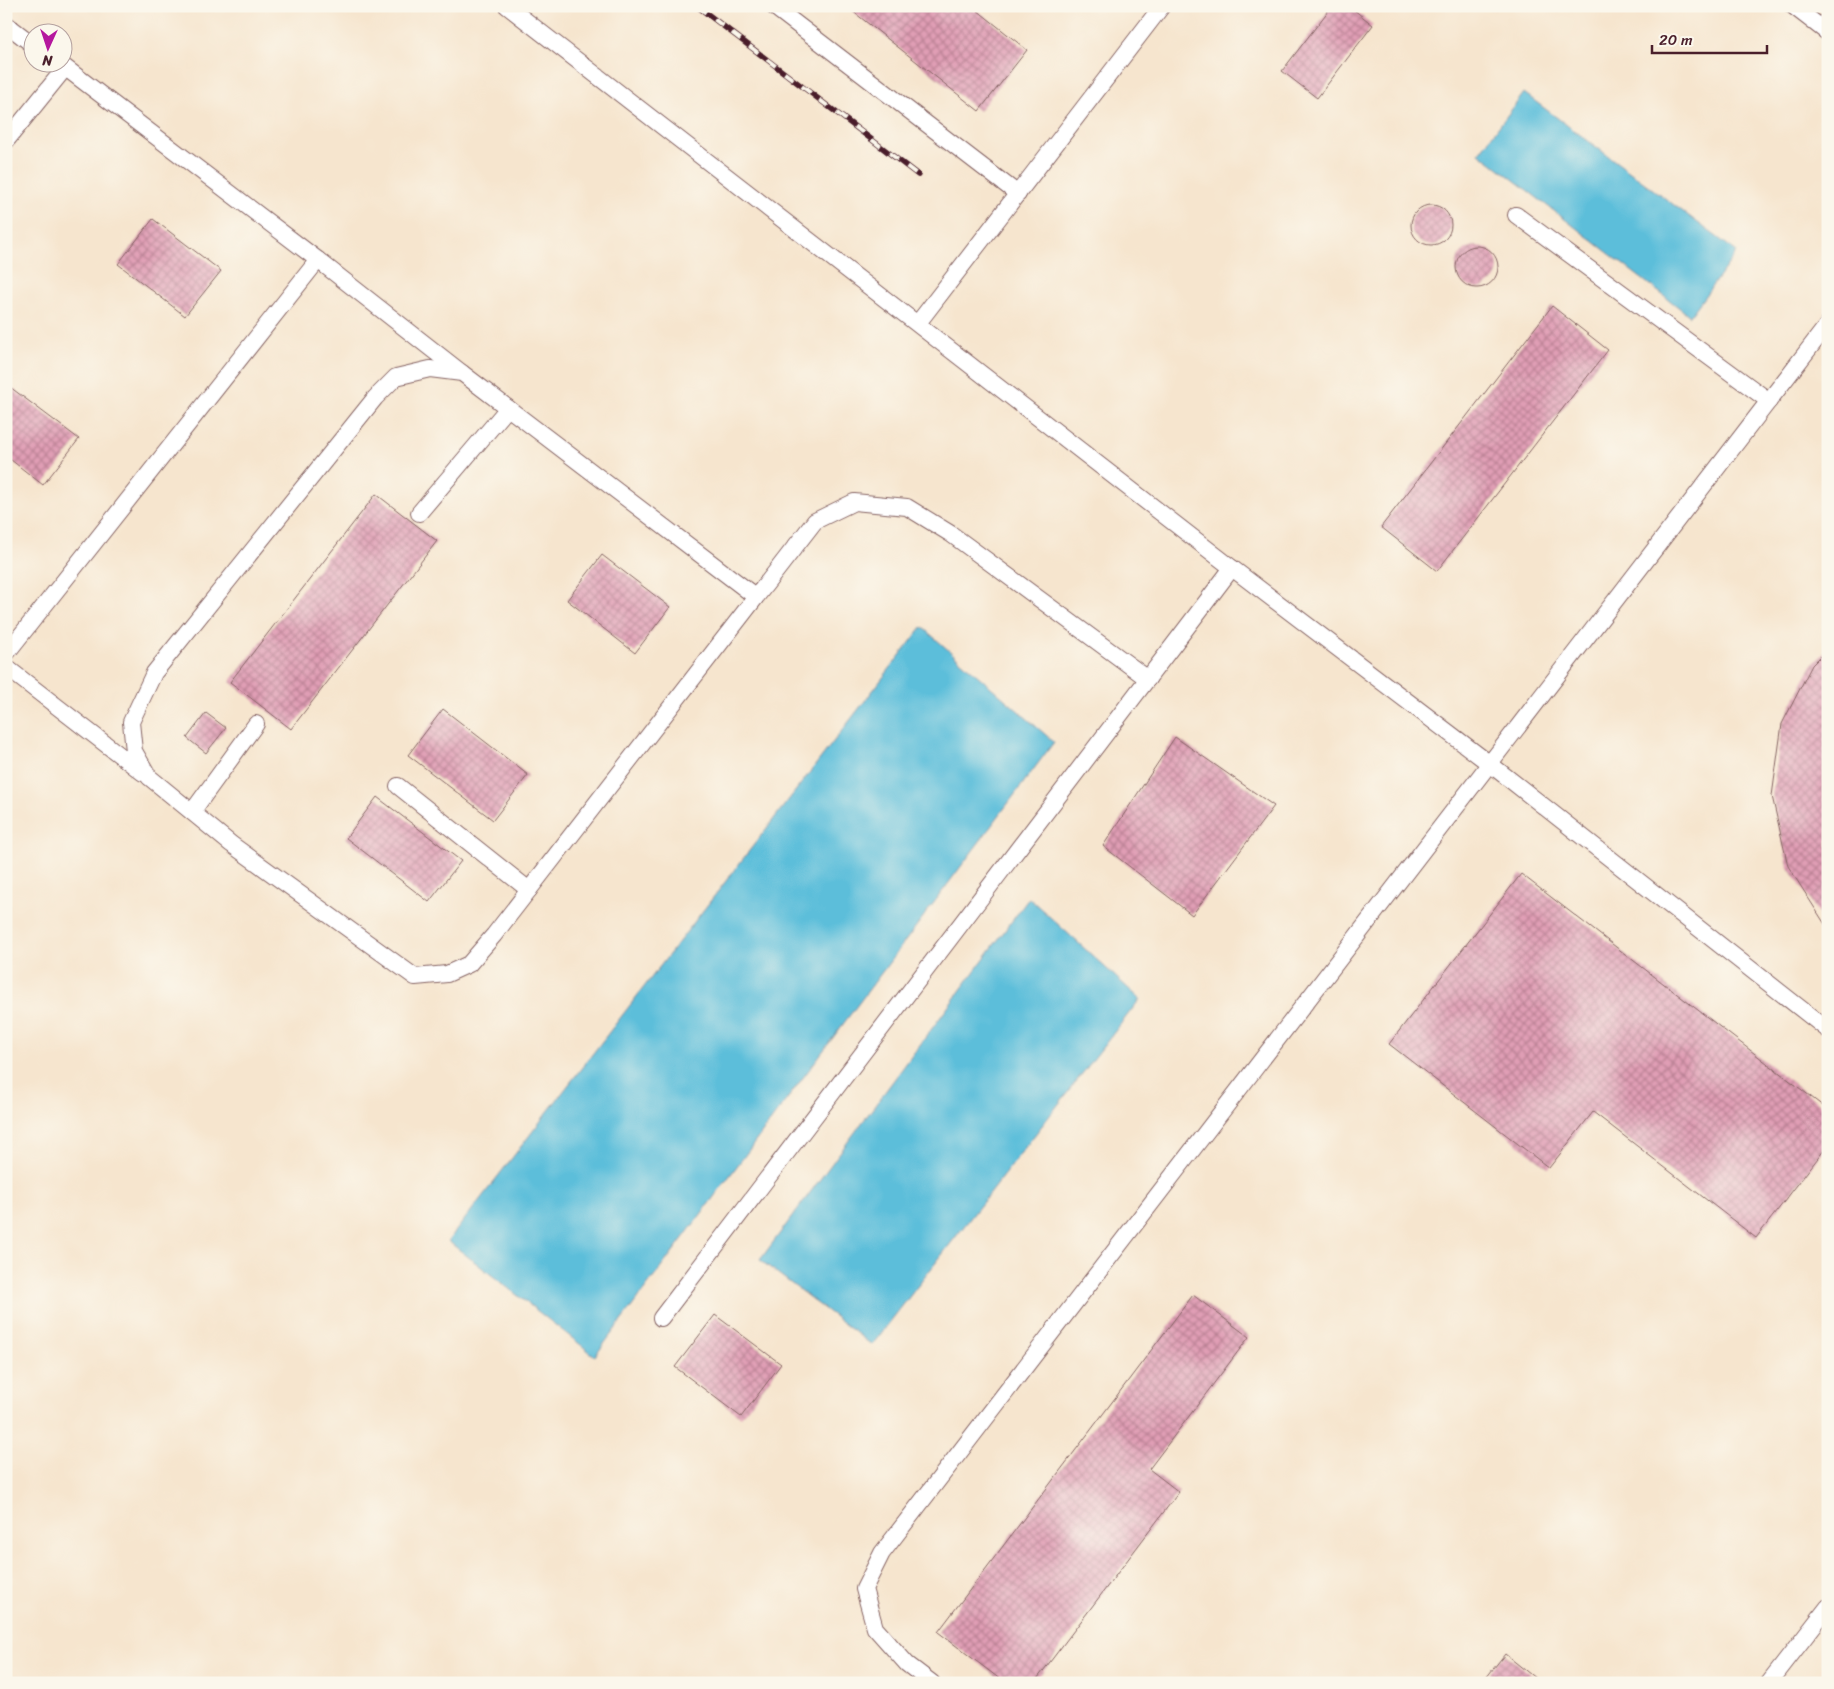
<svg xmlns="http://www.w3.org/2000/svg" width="1834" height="1689" viewBox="0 0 1834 1689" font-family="Sriracha,sans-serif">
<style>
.water{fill:#5bbeda;stroke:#526e82}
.building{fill:url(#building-cross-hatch)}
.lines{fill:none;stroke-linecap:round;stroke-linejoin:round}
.service-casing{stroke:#866464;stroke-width:18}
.service{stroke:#fff;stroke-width:16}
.rail-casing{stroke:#4a1f2b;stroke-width:5.5}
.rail{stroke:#fbf7ec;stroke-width:4;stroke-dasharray:11;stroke-linecap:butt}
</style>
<defs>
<pattern id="building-cross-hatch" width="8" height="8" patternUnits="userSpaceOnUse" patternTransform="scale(1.25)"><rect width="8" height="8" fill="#e09eb5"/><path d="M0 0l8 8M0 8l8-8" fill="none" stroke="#b88093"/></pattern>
</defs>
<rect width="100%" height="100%" fill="#fbf7ec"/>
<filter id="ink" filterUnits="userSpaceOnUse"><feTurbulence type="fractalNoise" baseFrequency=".02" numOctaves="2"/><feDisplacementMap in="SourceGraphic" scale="10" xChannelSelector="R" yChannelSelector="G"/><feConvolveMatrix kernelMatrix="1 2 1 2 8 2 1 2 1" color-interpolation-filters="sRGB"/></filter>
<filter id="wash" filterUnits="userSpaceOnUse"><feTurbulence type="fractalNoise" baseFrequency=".0096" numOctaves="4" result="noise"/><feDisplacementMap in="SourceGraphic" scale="20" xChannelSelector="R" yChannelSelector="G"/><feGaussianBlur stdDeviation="1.12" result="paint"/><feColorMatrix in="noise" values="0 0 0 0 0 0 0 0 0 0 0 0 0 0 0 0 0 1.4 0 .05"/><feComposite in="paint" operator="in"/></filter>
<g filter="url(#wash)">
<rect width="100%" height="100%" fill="#f6e5ce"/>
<!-- water -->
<g class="water">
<path d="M1524 93 1737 252 1690 316 1479 153Z"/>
<path d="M922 627 1054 742 595 1356 448 1241Z"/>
<path d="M1029 898 1140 999 872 1345 760 1260Z"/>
</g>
<g id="blocks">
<!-- building -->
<g class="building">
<path d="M846 6H972L1027 50 979 111Z"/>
<path d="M1332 6H1349L1373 25 1317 98 1282 71Z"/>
<circle cx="1431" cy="225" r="20"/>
<path d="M153 219 221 271 185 316 118 264Z"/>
<circle cx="1477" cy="267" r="21"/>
<path d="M1552 306 1608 350 1437 571 1381 527Z"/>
<path d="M6 384 79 439 43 485 6 456Z"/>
<path d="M376 494 437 541 291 729 230 682Z"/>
<path d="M602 555 670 607 635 653 567 600Z"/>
<path d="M1828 649V929L1788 866 1772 796 1782 724 1812 665Z"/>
<path d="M443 709 528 775 493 820 408 755Z"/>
<path d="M206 713 226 728 206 753 187 738Z"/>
<path d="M1175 737 1274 806 1192 915 1103 846Z"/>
<path d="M377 797 461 861 429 902 346 838Z"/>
<path d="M1521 874 1828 1110V1145L1756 1238 1593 1112 1549 1168 1389 1044Z"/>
<path d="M1193 1295 1249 1337 1149 1469 1179 1492 1034 1683H1005L938 1632Z"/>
<path d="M715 1315 781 1364 741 1417 675 1367Z"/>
<path d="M1505 1654 1541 1683H1482Z"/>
</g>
</g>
</g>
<g filter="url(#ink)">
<use href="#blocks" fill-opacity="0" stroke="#866464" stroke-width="1"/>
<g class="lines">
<!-- service casing -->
<g class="service-casing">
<g id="service">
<path d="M507 6 1232 568 1490 764 1828 1030"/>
<path d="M773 6 1018 194"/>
<path d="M1793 6 1828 33"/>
<path d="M6 24 32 44"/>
<path d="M58 62 318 260"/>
<path d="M6 141 65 68"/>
<path d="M1516 215 1769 401"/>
<path d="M918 323 1162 6"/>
<path d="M419 513 508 408"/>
<path d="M756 597 462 373 430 369 396 377 375 398 154 673 131 722 134 751 149 777 231 844 415 977 447 974 469 964 494 935 815 521 854 502 907 507 951 534 1148 679"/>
<path d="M6 654 318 260 462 373"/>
<path d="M6 667 143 773"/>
<path d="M398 786 529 890"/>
<path d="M192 812 256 724"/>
<path d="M661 1318 1232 568"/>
<path d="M932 1683 907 1664 875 1628 864 1589 882 1553 1828 324"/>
<path d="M1769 1683 1828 1607"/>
</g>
</g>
<!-- service -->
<use href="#service" class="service"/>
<!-- rail casing -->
<g class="rail-casing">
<path id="rail" d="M697 6 918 175"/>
</g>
<!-- rail -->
<use href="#rail" class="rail"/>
</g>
</g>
<!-- margin -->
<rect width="1834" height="1689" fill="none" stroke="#fbf7ec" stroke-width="25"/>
<!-- north arrow -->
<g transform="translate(48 48) rotate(183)"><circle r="24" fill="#fbf7ec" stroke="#b4a19f"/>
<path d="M0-4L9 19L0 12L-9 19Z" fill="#b5179e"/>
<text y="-8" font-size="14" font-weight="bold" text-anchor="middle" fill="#4a1f2b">N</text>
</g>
<!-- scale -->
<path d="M1652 45v8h115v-8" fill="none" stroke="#4a1f2b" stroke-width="2.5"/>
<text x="1659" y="45" font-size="15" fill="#4a1f2b" stroke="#fbf7ec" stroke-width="4" paint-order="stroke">20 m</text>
</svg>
